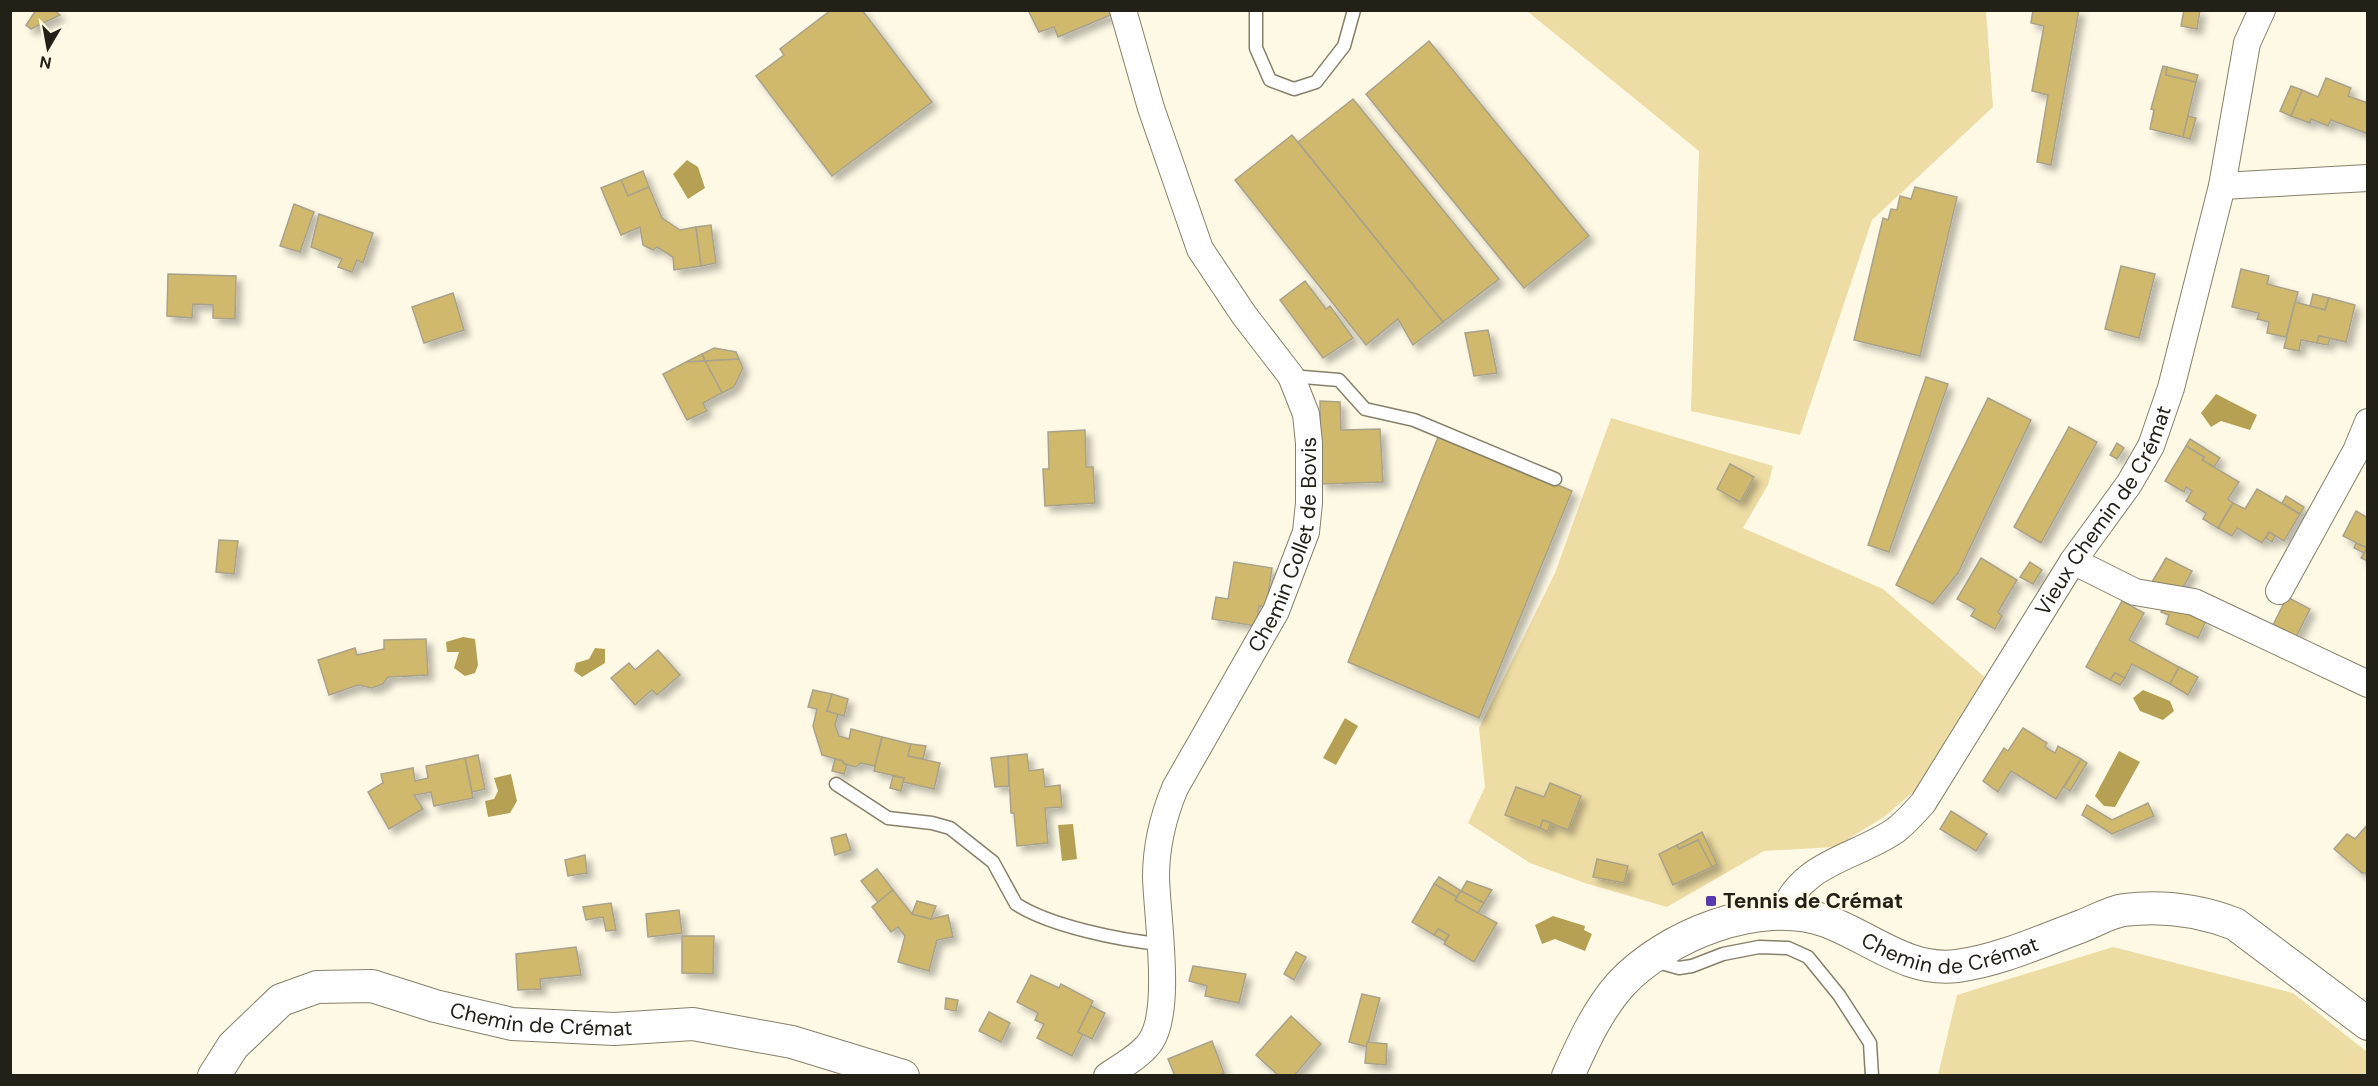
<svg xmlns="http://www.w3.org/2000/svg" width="2378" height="1086" viewBox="0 0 2378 1086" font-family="'DM Sans',sans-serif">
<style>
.green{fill:#eddca3}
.water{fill:#b6a053}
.building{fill:#d0b96c;stroke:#a9a28b;stroke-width:1.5;filter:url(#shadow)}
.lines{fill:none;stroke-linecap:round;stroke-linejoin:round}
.service-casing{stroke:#86806a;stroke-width:15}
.minor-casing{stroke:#86806a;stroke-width:28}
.tertiary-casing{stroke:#86806a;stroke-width:34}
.service{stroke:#fff;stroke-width:12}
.minor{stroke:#fff;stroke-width:26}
.tertiary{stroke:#fff;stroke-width:32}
.poi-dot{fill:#5739b1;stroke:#fef9e5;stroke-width:2}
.labels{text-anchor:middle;stroke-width:4.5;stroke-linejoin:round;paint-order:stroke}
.street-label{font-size:21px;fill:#222017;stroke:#fef9e5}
.poi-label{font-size:21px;font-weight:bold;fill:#222017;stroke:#fef9e5;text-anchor:start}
</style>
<defs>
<filter id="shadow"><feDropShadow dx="5.5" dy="5.5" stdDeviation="3" flood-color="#0004"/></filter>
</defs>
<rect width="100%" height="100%" fill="#fef9e5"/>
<!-- green -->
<g class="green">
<path d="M1527 11H1986L1993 107 1872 220 1800 435 1691 411 1699 151Z"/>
<path d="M1611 418 1773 466 1768 485 1743 528 1883 589 1987 679 1918 788 1884 817 1835 847 1764 851 1667 907 1585 883 1530 863 1468 823 1485 787 1479 728 1555 573Z"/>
<path d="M2113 947 2293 993 2367 1052V1075H1938L1957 995Z"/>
</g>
<!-- water -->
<g class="water">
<path d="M687 160 698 167 705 188 688 199 673 174Z"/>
<path d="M2216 394 2257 415 2250 430 2221 421 2211 427 2201 413Z"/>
<path d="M463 637 475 639 478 665 475 673 465 676 454 668 459 652H447L446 642Z"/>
<path d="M595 648 605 649V663L582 677 574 671 576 663 589 659Z"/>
<path d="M2143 690 2170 701 2174 711 2163 720 2140 711 2133 698Z"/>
<path d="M1345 718 1358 726 1336 765 1323 758Z"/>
<path d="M2119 751 2140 762 2115 807 2104 806 2095 796Z"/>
<path d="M511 774 517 801 510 813 488 817 485 801 494 799 498 791 494 778Z"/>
<path d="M1073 824 1077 859 1062 861 1058 825Z"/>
<path d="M1553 916 1585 926 1584 930 1592 934 1585 951 1555 939 1542 944 1535 925Z"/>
</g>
<!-- building -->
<g class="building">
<path d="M36 10H54L60 15 31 29 26 25Z"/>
<path d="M831 10H862L932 102 832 176 756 76 784 55 780 49Z"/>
<path d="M1028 10H1111L1113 14 1058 37 1054 27 1039 32Z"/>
<path d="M2033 10H2079L2051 165 2037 162 2048 95 2032 91 2044 26 2031 23Z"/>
<path d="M2184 10H2200L2197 29 2181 26Z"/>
<path d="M1429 41 1589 236 1524 288 1366 94Z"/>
<path d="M2163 66 2167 67 2166 75 2196 82 2183 137 2150 129 2154 110 2151 109Z"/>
<path d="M2167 67 2198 75 2196 82 2166 75Z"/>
<path d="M2326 78 2351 88 2348 96 2368 103V134L2331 120 2328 126 2311 119 2310 123 2291 116 2302 90 2318 97Z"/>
<path d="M2291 86 2302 90 2291 116 2280 111Z"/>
<path d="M1353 99 1499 279 1443 322 1298 142Z"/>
<path d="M2188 116 2196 118 2190 139 2183 137Z"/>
<path d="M1292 135 1443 322 1413 345 1398 319 1366 345 1235 180Z"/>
<path d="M643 171 649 187 628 196 621 180Z"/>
<path d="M621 180 628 196 649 187 662 218 680 230 696 227 701 266 674 270 673 257 657 247 653 250 643 245 640 227 621 235 601 188Z"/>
<path d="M1915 187 1957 197 1920 356 1854 340 1883 218 1888 220 1891 209 1897 210 1900 196 1911 199Z"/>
<path d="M294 204 314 212 300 252 280 246Z"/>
<path d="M319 214 373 233 363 263 357 260 352 272 338 267 342 259 311 247Z"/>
<path d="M711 225 716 263 701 266 696 227Z"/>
<path d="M2121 266 2155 274 2139 338 2105 329Z"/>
<path d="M2241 269 2269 276 2267 284 2298 292 2286 337 2267 333 2269 322 2257 319 2259 313 2232 307Z"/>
<path d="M168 274 236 276 235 319 213 318V305L193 304 192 318 167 316Z"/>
<path d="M1305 281 1326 309 1330 306 1353 338 1323 358 1280 300Z"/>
<path d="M453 293 464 330 424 343 412 307Z"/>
<path d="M2313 294 2329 298 2325 310 2310 306Z"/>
<path d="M2329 298 2355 305 2346 342 2319 336 2317 343 2301 340 2299 351 2284 348 2295 302 2325 310Z"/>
<path d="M1488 330 1497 373 1474 376 1465 333Z"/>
<path d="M2319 336 2330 338 2328 345 2317 343Z"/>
<path d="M714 348 736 352 739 359 705 361 702 354Z"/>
<path d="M702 354 705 361 686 362Z"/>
<path d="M739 359 743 368 734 387 722 393 705 361Z"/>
<path d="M705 361 722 393 703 403 707 411 687 420 663 374 686 362Z"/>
<path d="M1926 377 1948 384 1889 552 1868 545Z"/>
<path d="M1988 398 2031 420 1958 573 1933 604 1896 585Z"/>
<path d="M1320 401 1340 402 1341 430 1380 429 1383 482 1321 484Z"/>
<path d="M2069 427 2097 442 2041 543 2014 527Z"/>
<path d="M1085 430 1086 467H1093L1095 503 1045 506 1043 469H1049L1048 432Z"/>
<path d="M1439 435 1572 491 1479 718 1348 662Z"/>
<path d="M2190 439 2220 458 2214 467 2202 460 2204 457 2186 446Z"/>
<path d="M2117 443 2124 448 2117 459 2110 455Z"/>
<path d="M2186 446 2204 457 2202 460 2239 482 2228 499 2233 503 2218 528 2203 519 2206 513 2186 501 2192 491 2186 487 2184 492 2165 481Z"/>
<path d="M1730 464 1754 477 1740 502 1717 489Z"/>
<path d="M2257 489 2300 514 2284 541 2269 532 2262 543 2237 528 2232 536 2218 528 2233 503 2245 509Z"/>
<path d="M2286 496 2304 507 2300 514 2282 503Z"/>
<path d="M2356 511 2368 518V561L2361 558 2367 548 2343 536Z"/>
<path d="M2269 532 2275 536 2272 542 2266 538Z"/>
<path d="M219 540 238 541 234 574 216 572Z"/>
<path d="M2356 543 2367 548 2364 553 2354 548Z"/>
<path d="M1981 558 2017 580 1998 612 2002 616 1995 629 1971 616 1975 609 1957 599Z"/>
<path d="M2166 558 2192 571 2179 595 2152 582Z"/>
<path d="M1234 562 1272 568 1266 607 1259 606 1256 626 1212 619 1216 597 1228 599Z"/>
<path d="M2030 562 2042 570 2033 584 2020 577Z"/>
<path d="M2287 597 2310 609 2296 637 2273 625Z"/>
<path d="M2122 601 2144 613 2129 640 2179 667 2170 684 2132 664 2125 678 2115 673 2110 680 2086 667Z"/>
<path d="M2164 603 2206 621 2198 638 2166 624 2169 615 2161 612Z"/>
<path d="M426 639 428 675 388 677 383 684 372 688 358 685 329 695 318 660 355 648 357 655 384 649V640Z"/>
<path d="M658 650 680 675 657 695 652 690 635 705 611 678 629 663 635 670Z"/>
<path d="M2179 667 2198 677 2188 695 2170 684Z"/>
<path d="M2115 673 2125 678 2120 685 2110 680Z"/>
<path d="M813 690 832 694 827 711 838 714 835 725 839 736 849 739 851 729 882 737 875 766 861 763 855 767 843 763V761L822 755 813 726 817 709 808 707Z"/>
<path d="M832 694 848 699 844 716 827 711Z"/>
<path d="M2023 728 2047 743 2045 747 2055 753 2058 746 2081 759 2056 799 2011 771 1998 792 1983 781 2004 748 2008 751Z"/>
<path d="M882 737 911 744 908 756 940 763 934 789 903 782 904 778 874 771Z"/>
<path d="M911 744 926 746 923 759 908 756Z"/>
<path d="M1027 754 1029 771 1043 769 1045 787 1060 785 1062 807 1045 808 1048 843 1017 846 1014 813H1011L1008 756Z"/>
<path d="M478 755 485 789 472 792 465 758Z"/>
<path d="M1008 756 1009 786 995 787 991 758Z"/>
<path d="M465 758 473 798 434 806 431 792 414 795 423 809 389 829 368 792 383 783 381 774 413 768 415 781 428 778 426 766Z"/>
<path d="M835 759 843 761V763L847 765 844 774 832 771Z"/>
<path d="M2081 759 2087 763 2070 791 2064 787Z"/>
<path d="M893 776 904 778 901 791 890 788Z"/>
<path d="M1550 783 1581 796 1568 830 1543 820 1540 828 1505 815 1516 787 1544 797Z"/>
<path d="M2148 803 2154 816 2112 834 2082 815 2087 805 2112 820Z"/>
<path d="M1951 811 1987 834 1976 851 1940 829Z"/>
<path d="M1543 820 1551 823 1547 832 1540 828Z"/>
<path d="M2368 824V873H2362L2334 849 2347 834 2355 839Z"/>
<path d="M1702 832 1717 864 1712 867 1698 840 1679 849 1677 845Z"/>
<path d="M846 834 851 850 835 855 831 838Z"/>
<path d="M1698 840 1712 867 1673 885 1659 854 1677 845 1679 849Z"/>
<path d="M585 855 587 873 568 876 565 860Z"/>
<path d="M1597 859 1628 866 1624 883 1593 877Z"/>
<path d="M877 869 893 890 878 902 861 881Z"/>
<path d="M1439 877 1461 891 1457 897 1434 884Z"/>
<path d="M1467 881 1492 890 1484 903 1461 891Z"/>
<path d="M1434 884 1457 897 1455 900 1497 923 1474 962 1444 944 1449 935 1438 929 1434 935 1412 922Z"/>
<path d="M893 890 912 914 931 919 948 915 953 937 937 940 929 971 898 962 905 936 898 927 891 932 872 907Z"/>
<path d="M1461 891 1484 903 1478 913 1455 900Z"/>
<path d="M917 901 936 906 931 919 912 914Z"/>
<path d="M611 903 616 930 606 931 603 917 586 920 583 907Z"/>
<path d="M679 910 682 933 648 937 646 914Z"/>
<path d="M1438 929 1449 935 1445 941 1434 935Z"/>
<path d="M682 936H714L713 974 682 973Z"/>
<path d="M576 947 581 975 540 979 541 989 518 990 516 954Z"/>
<path d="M1296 952 1306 957 1294 980 1284 974Z"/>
<path d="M1193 966 1246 974 1239 1003 1205 996 1207 986 1189 981Z"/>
<path d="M1031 975 1059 988 1061 984 1093 1001 1078 1032 1083 1034 1072 1056 1037 1038 1044 1024 1035 1020 1038 1013 1017 1002Z"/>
<path d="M1362 994 1380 998 1367 1047 1349 1042Z"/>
<path d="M946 998 958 1000 956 1011 945 1009Z"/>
<path d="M1091 1006 1105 1013 1092 1039 1078 1032Z"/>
<path d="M989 1012 1010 1023 1001 1042 979 1031Z"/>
<path d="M1291 1016 1321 1044 1294 1076H1279L1256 1055Z"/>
<path d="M1212 1041 1224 1073 1217 1076H1175L1168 1059Z"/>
<path d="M1367 1042 1387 1044 1386 1065 1365 1063Z"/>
</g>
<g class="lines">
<!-- service casing -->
<g class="service-casing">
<g id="service">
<path d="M1256 10V48L1270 80 1294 89 1316 82 1344 46 1354 10"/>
<path d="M1291 376 1339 380 1365 409 1414 420 1555 479"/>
<path d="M836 784 888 818 932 823 950 828 993 862 1016 904C1050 926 1119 940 1160 944"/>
<path d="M1654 961 1679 968 1692 966 1723 954 1759 947 1788 948 1808 957 1839 995 1870 1043 1872 1076"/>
</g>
</g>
<!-- minor casing -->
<g class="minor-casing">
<g id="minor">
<path d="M2222 186 2368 178"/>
<path d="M2073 561 2135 592 2194 602 2368 684"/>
<path d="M2279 591 2356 451 2368 422"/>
<path id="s1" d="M1782 914C1801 862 1856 858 1896 830 1906 822 1915 812 1923 803L2073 561 2129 484 2151 446 2171 388 2222 186 2247 43 2262 10"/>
<path id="s2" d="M1107 1076C1121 1066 1141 1056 1151 1041 1172 1009 1157 917 1156 877 1156 846 1163 817 1175 788L1276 611 1306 532 1309 503V443L1306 414 1291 376 1244 315 1200 249 1151 108 1123 10"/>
</g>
</g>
<!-- tertiary casing -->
<g class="tertiary-casing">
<g id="tertiary">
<path id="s3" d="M214 1076 233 1046 281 1000 317 987 372 986 435 1006 512 1024 614 1029 693 1024 792 1042 903 1076"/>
<path id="s4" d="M1568 1076C1582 1045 1597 1011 1620 985 1665 936 1760 897 1826 921 1870 937 1907 972 1957 966 2001 960 2041 941 2082 926 2095 921 2110 912 2124 910 2163 905 2199 910 2235 924L2368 1024"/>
</g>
</g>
<!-- service -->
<use href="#service" class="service"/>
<!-- minor -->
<use href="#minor" class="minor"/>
<!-- tertiary -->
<use href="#tertiary" class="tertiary"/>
</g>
<!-- markers -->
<rect class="poi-dot" x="1705" y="895" width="12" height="12" rx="3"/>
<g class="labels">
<!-- street labels -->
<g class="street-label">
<text dy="7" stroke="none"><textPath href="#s1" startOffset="528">Vieux Chemin de Crémat</textPath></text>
<text dy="7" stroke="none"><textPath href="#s2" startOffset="585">Chemin Collet de Bovis</textPath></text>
<text dy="7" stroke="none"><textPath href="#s4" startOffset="464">Chemin de Crémat</textPath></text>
<text dy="7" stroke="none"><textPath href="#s3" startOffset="369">Chemin de Crémat</textPath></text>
</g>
<!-- poi labels -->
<g class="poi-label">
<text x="1723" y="908">Tennis de Crémat</text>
</g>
</g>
<!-- border -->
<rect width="2378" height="1086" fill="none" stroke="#222017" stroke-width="24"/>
<!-- north arrow -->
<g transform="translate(48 48) rotate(190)" stroke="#fef9e5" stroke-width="4.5" paint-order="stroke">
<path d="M0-4.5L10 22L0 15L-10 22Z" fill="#222017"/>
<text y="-9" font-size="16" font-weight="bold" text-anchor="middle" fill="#222017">N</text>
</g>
</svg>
